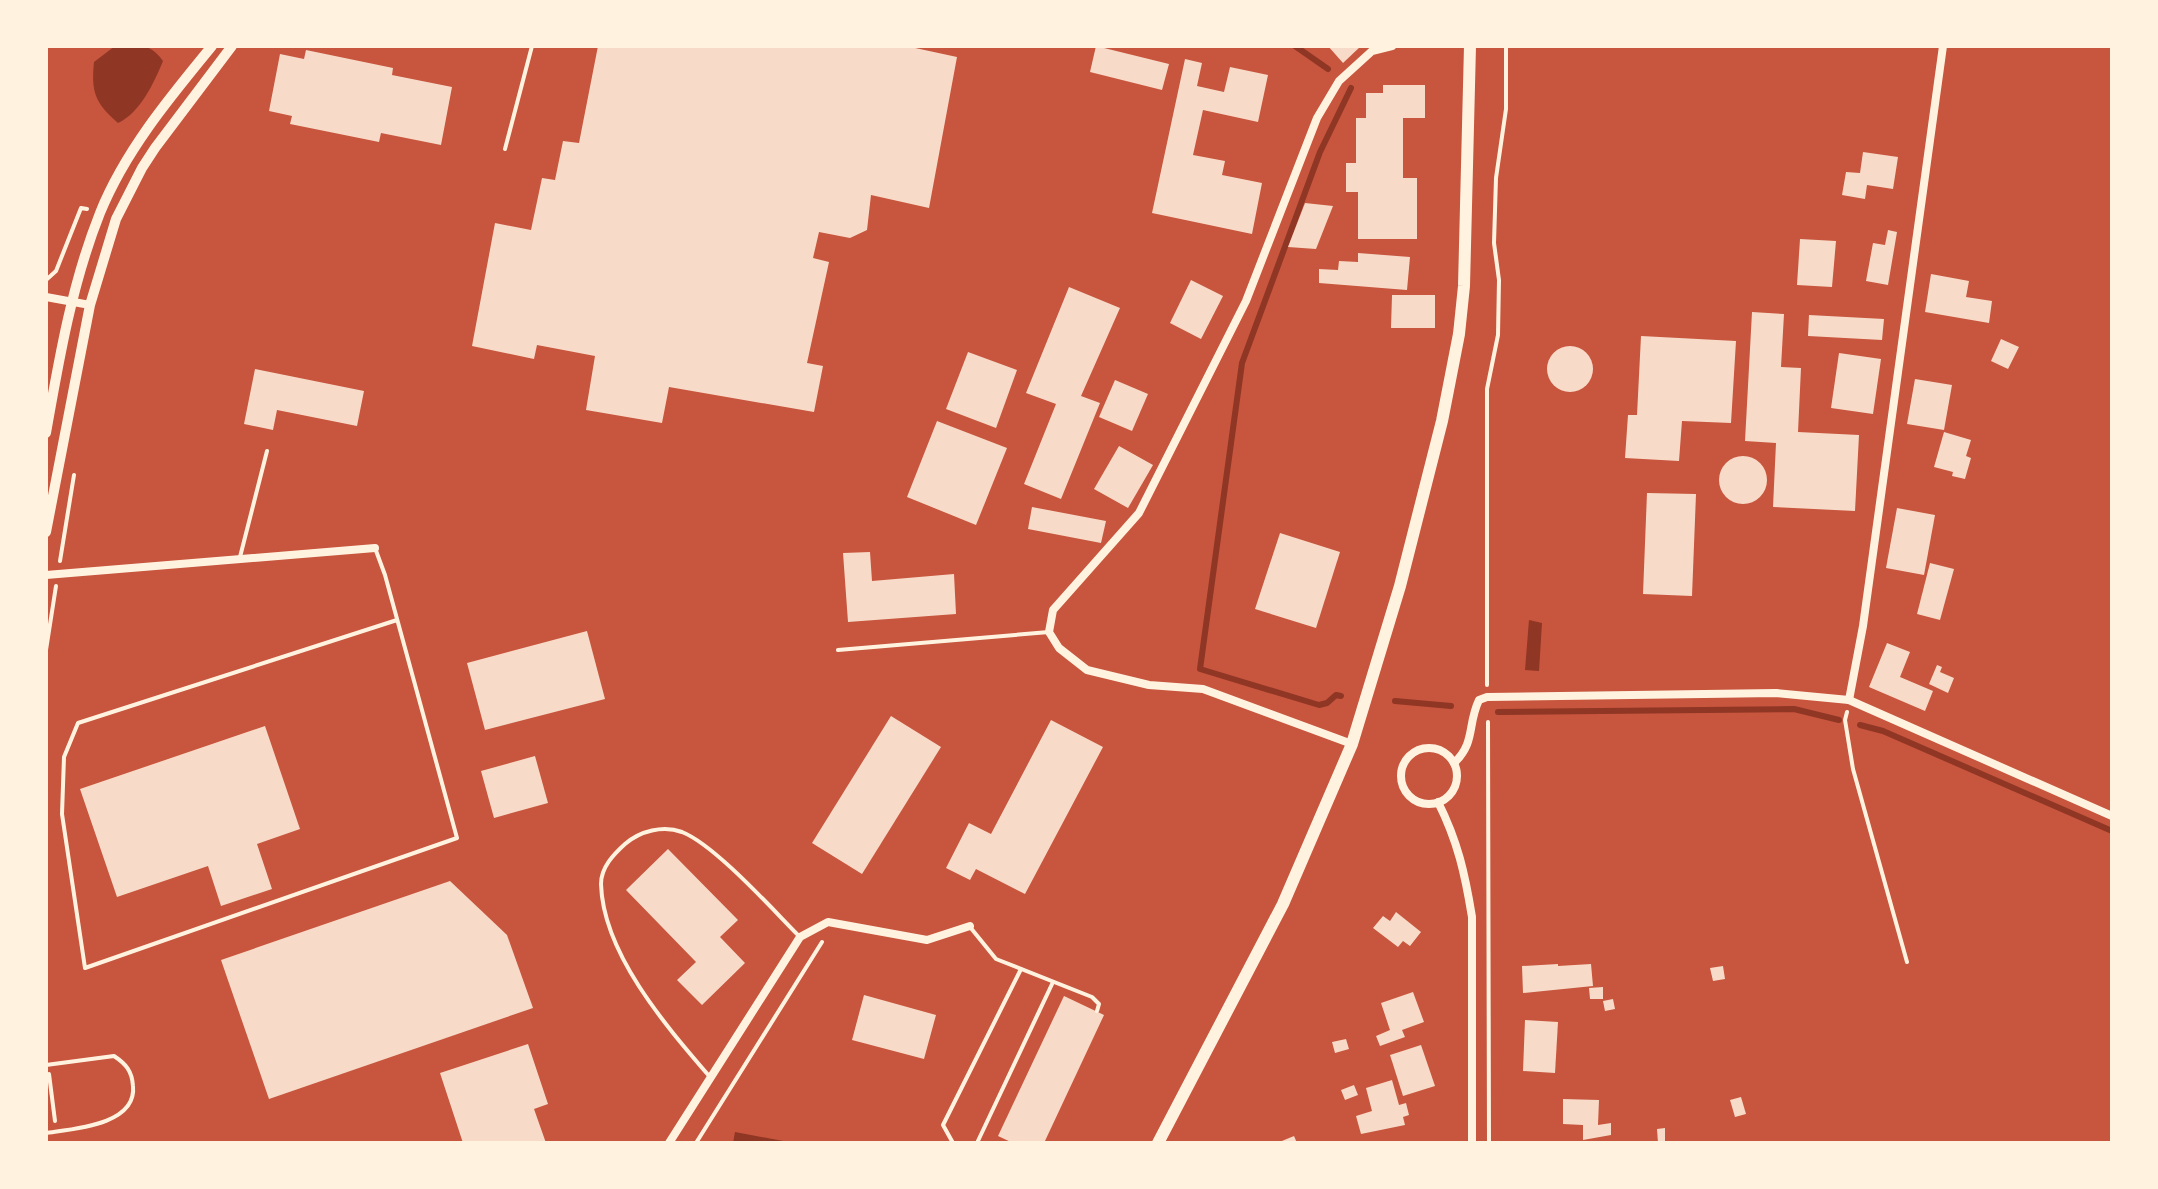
<svg xmlns="http://www.w3.org/2000/svg" width="2158" height="1189" viewBox="0 0 2158 1189" font-family="Arial,sans-serif">
<style>
.water{fill:#8f3625}
.lines{fill:none;stroke-linecap:round;stroke-linejoin:round}
.stream{stroke:#8f3625;stroke-width:6}
.building{fill:#f7dbc8}
.path{stroke:#fff3e0;stroke-width:4}
.service{stroke:#fff3e0;stroke-width:4}
.minor{stroke:#fff3e0;stroke-width:8}
.tertiary{stroke:#fff3e0;stroke-width:10}
.primary{stroke:#fff3e0;stroke-width:12}
</style>
<rect width="100%" height="100%" fill="#c8553d"/>
<!-- water -->
<g class="water">
<path d="M115 46C137 46 149 41 163 61 154 83 140 113 118 123 95 103 91 92 94 62Z"/>
<path d="M1529 620 1542 623 1539 671 1525 670Z"/>
<path d="M735 1132 794 1143H733Z"/>
</g>
<g class="lines">
<!-- stream -->
<g class="stream">
<path d="M1295 46 1328 69"/>
<path d="M1341 696 1336 695 1327 703 1319 705 1200 669 1242 363 1320 152 1351 88"/>
<path d="M1395 701 1451 706"/>
<path d="M1498 712 1794 709 1839 720"/>
<path d="M1860 725 1883 731 2112 831"/>
</g>
</g>
<!-- building -->
<g class="building">
<path d="M598 46H906L957 57 929 208 871 195 867 230 850 238 819 232 813 258 829 262 807 363 823 366 814 412 669 387 662 423 586 410 595 356 537 345 534 359 472 346 495 223 531 230 542 178 555 180 563 141 579 143Z"/>
<path d="M1096 46 1169 64 1162 90 1090 72Z"/>
<path d="M1328 46H1361L1343 63Z"/>
<path d="M306 50 393 68 392 75 452 87 441 145 381 133 379 142 290 124 292 116 269 111 280 54 304 59Z"/>
<path d="M1185 59 1202 63 1197 86 1224 92 1230 67 1268 75 1258 122 1203 110 1193 155 1225 161 1222 175 1262 183 1252 234 1152 213Z"/>
<path d="M1383 85H1425V118H1403V178H1417V239H1358V192H1346V163H1356V118H1366V93H1383Z"/>
<path d="M1863 152 1898 157 1893 189 1867 185 1865 199 1842 195 1846 172 1860 173Z"/>
<path d="M1305 203 1333 206 1316 249 1288 247Z"/>
<path d="M1888 230 1897 232 1888 285 1866 281 1873 243 1885 245Z"/>
<path d="M1800 239 1836 241 1832 287 1797 285Z"/>
<path d="M1358 253 1410 257 1407 290 1319 283V269L1338 270 1339 261 1358 262Z"/>
<path d="M1931 274 1969 281 1966 297 1992 301 1989 323 1925 312Z"/>
<path d="M1191 280 1223 296 1201 339 1170 323Z"/>
<path d="M1069 287 1120 308 1081 396 1100 403 1061 499 1024 484 1056 404 1026 393Z"/>
<path d="M1392 295H1435V328H1391Z"/>
<path d="M1752 312 1784 314 1781 367 1801 368 1798 432 1859 435 1855 511 1773 507 1776 443 1745 441Z"/>
<path d="M1809 315 1884 319 1882 340 1808 336Z"/>
<path d="M1641 336 1736 341 1731 423 1682 421 1679 461 1625 458 1628 415H1637Z"/>
<path d="M2001 339 2019 347 2008 369 1991 361Z"/>
<circle cx="1570" cy="369" r="23"/>
<path d="M968 352 1017 370 996 428 946 409Z"/>
<path d="M1839 353 1881 359 1873 414 1831 408Z"/>
<path d="M255 369 364 391 357 426 277 410 273 430 244 424Z"/>
<path d="M1915 379 1952 385 1944 430 1907 424Z"/>
<path d="M1115 380 1148 394 1132 431 1099 417Z"/>
<path d="M937 421 1007 448 976 525 907 497Z"/>
<path d="M1944 432 1971 440 1966 456 1971 458 1965 479 1952 476 1953 472 1934 467Z"/>
<path d="M1119 446 1153 465 1128 508 1094 489Z"/>
<circle cx="1743" cy="480" r="24"/>
<path d="M1647 493 1696 494 1692 596 1643 594Z"/>
<path d="M1032 507 1106 521 1101 543 1028 529Z"/>
<path d="M1897 508 1935 515 1924 575 1886 568Z"/>
<path d="M1280 533 1340 552 1316 628 1255 609Z"/>
<path d="M870 552 872 581 954 574 956 614 848 622 843 553Z"/>
<path d="M1930 563 1954 569 1940 620 1917 614Z"/>
<path d="M587 631 605 699 485 730 467 663Z"/>
<path d="M1887 643 1910 652 1900 677 1933 691 1925 711 1869 687Z"/>
<path d="M1937 665 1942 667 1940 672 1954 678 1948 693 1929 684Z"/>
<path d="M891 716 941 747 862 874 812 843Z"/>
<path d="M1051 720 1103 747 1025 894 976 869 970 880 946 868 969 823 991 834Z"/>
<path d="M265 726 300 829 257 844 272 889 221 906 208 866 117 897 80 789Z"/>
<path d="M535 756 548 803 494 818 481 771Z"/>
<path d="M668 849 738 920 720 937 745 963 702 1005 677 980 696 962 626 890Z"/>
<path d="M450 881 507 935 533 1008 269 1099 221 960Z"/>
<path d="M1396 912 1421 932 1410 946 1403 941 1398 947 1373 928 1383 916 1390 921Z"/>
<path d="M1558 964V966L1591 964 1593 986 1523 993 1522 966Z"/>
<path d="M1723 966 1725 979 1713 981 1710 968Z"/>
<path d="M1603 987V999H1590L1589 988Z"/>
<path d="M1413 992 1424 1022 1402 1030 1405 1037 1380 1046 1376 1036 1390 1030 1381 1003Z"/>
<path d="M864 995 936 1015 924 1059 852 1040Z"/>
<path d="M1064 996 1104 1015 1044 1143H1013L998 1136Z"/>
<path d="M1613 999 1615 1009 1605 1011 1603 1001Z"/>
<path d="M1525 1020 1558 1022 1555 1073 1523 1071Z"/>
<path d="M1346 1039 1349 1049 1335 1053 1332 1042Z"/>
<path d="M528 1044 548 1104 534 1109 546 1143H463L440 1073Z"/>
<path d="M1421 1045 1435 1086 1403 1096 1390 1055Z"/>
<path d="M1392 1080 1399 1105 1406 1103 1409 1115 1403 1117 1405 1125 1361 1134 1356 1116 1372 1111 1366 1088Z"/>
<path d="M1354 1085 1358 1095 1345 1100 1341 1090Z"/>
<path d="M1741 1097 1746 1114 1735 1117 1730 1100Z"/>
<path d="M1563 1099 1599 1100 1598 1125 1611 1123V1135L1583 1140V1125L1563 1124Z"/>
<path d="M1665 1128V1143H1658L1657 1129Z"/>
<path d="M1294 1136 1297 1143H1277Z"/>
</g>
<g class="lines">
<!-- path -->
<g class="path">
<path d="M46 280 56 271 81 208 87 209"/>
<path d="M60 561 74 475"/>
<path d="M46 650 56 586"/>
<path d="M1487 685V389L1498 335 1499 280 1494 243 1496 178 1506 109V46"/>
<path d="M1847 712 1845 720 1853 769 1907 962"/>
<path d="M1488 722 1489 1143"/>
<path d="M49 1074 55 1121"/>
<path d="M696 1143 822 942"/>
</g>
<!-- service -->
<g class="service">
<path d="M505 149 532 46"/>
<path d="M375 548 385 575 457 838 85 968 62 814 64 757 78 723 397 620"/>
<path d="M240 557 267 451"/>
<path d="M838 650 1049 632"/>
<path d="M970 927 996 959 1092 997 1099 1004 1097 1011"/>
<path d="M46 1065 114 1056C126 1064 132 1071 133 1086 137 1125 73 1129 46 1133"/>
<path d="M710 1077C667 1027 603 954 601 884 601 867 614 854 625 844 640 831 663 825 682 832 715 845 773 910 800 937"/>
<path d="M953 1143 943 1125 1021 969"/>
<path d="M977 1143 1053 982"/>
</g>
<!-- minor -->
<g class="minor">
<path d="M46 297 90 305"/>
<path d="M46 575 375 548"/>
<path d="M1849 700 1863 626 1943 46"/>
<path d="M1352 744 1203 689 1149 685 1087 670 1059 648 1049 632 1053 610 1139 513 1246 301 1317 118 1339 81 1372 51 1392 46"/>
<circle cx="1429" cy="776" r="28"/>
<path d="M1454 763C1476 742 1467 725 1479 700L1487 697 1776 693 1849 700 2112 816"/>
<path d="M1438 802C1458 842 1465 874 1472 917V1143"/>
<path d="M669 1143 800 937 828 922 927 940 970 926"/>
</g>
<!-- tertiary -->
<g class="tertiary">
<path d="M46 433C59 359 72 283 100 213 125 151 170 97 212 46"/>
<path d="M46 532 90 305 116 219 142 168 155 148 232 46"/>
</g>
<!-- primary -->
<path class="primary" d="M1158 1143 1283 904 1352 744 1400 586 1442 421 1459 334 1464 286 1470 46"/>
</g>
<!-- border -->
<rect width="2158" height="1189" fill="none" stroke="#fff3e0" stroke-width="96"/>
</svg>
